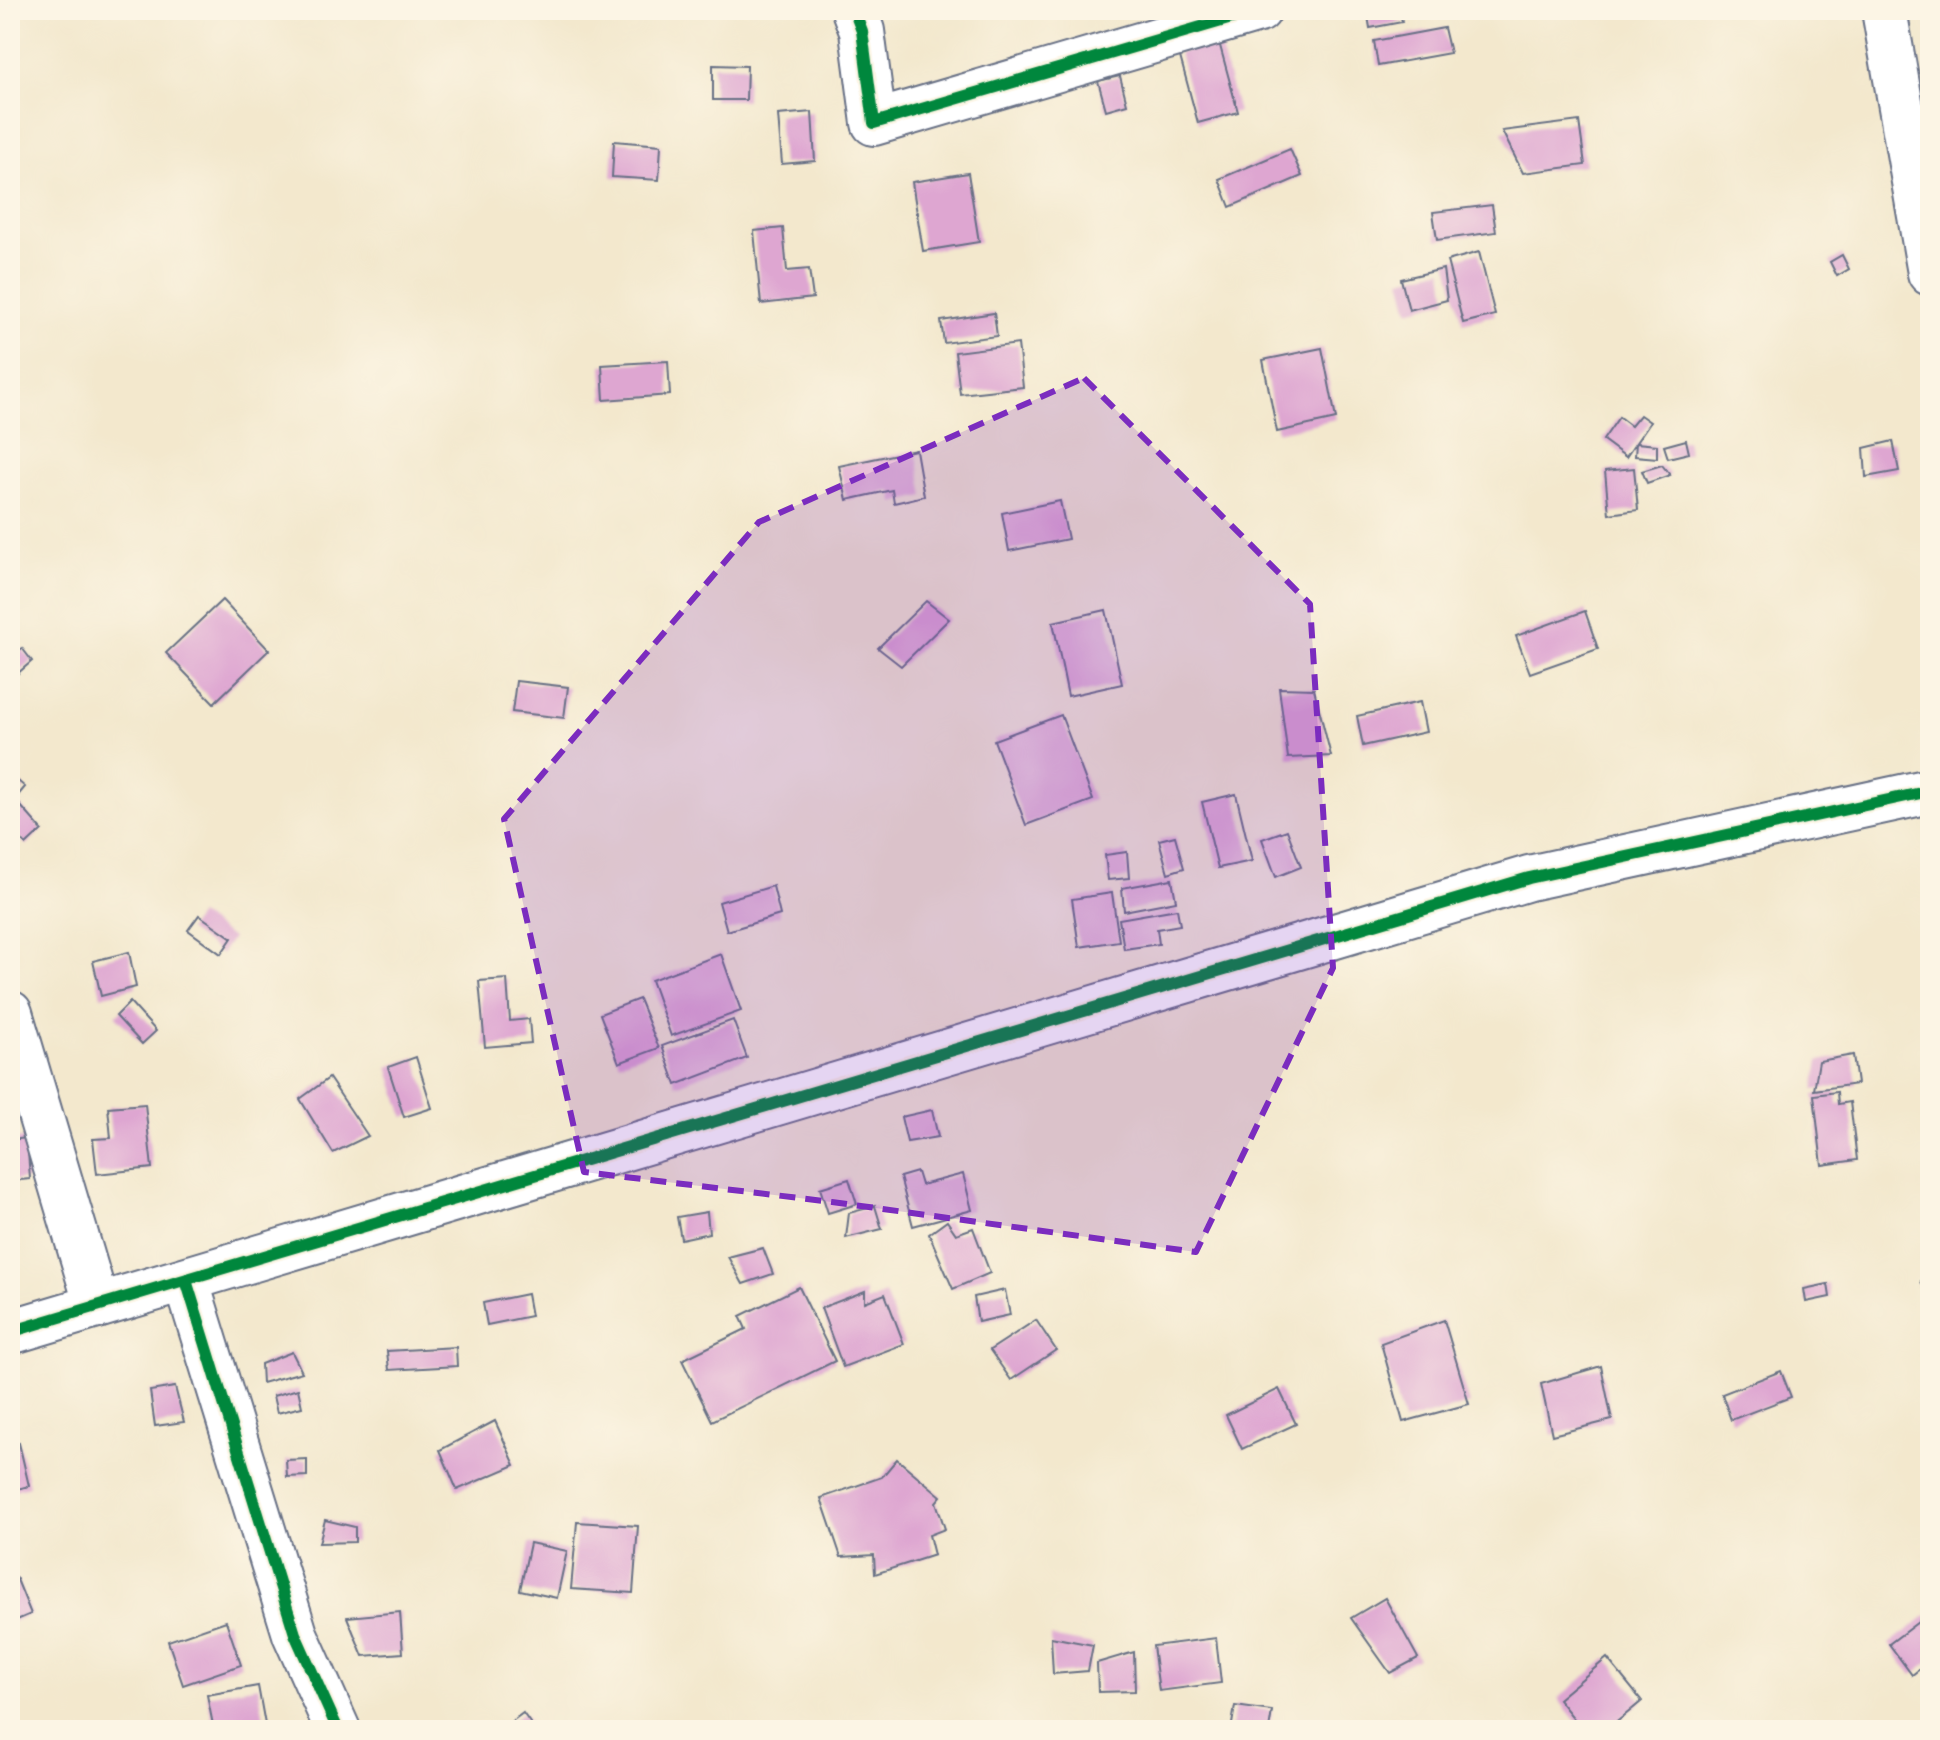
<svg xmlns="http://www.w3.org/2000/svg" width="1940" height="1740" viewBox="0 0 1940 1740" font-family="'Shantell Sans',sans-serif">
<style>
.building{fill:#dea6d1}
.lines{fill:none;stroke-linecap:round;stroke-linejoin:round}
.minor-casing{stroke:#677085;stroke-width:48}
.minor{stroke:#fff;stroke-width:44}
.cycleway-casing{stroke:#fcf5e5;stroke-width:17}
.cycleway{stroke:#00873e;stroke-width:12}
.marked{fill:#7b2cbf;fill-opacity:0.2;stroke:#7b2cbf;stroke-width:6;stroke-dasharray:16 10;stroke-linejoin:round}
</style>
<rect width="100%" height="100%" fill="#fcf5e5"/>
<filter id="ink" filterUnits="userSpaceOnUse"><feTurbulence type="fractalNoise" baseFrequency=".0125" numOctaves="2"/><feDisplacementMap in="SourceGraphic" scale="16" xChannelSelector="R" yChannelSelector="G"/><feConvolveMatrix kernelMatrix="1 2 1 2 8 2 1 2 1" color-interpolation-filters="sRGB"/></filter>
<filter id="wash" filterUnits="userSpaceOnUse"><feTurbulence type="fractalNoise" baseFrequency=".006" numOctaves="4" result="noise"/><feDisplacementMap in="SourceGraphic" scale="32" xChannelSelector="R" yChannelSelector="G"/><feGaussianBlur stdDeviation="1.8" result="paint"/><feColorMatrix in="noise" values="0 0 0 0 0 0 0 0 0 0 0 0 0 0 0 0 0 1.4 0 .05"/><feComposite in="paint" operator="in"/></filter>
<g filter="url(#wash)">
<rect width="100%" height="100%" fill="#f3e8cd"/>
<g id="blocks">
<!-- building -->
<g class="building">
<path d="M1367 10H1400L1402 22 1370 28Z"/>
<path d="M1444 28 1450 53 1378 66 1374 41Z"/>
<path d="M1219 42 1238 112 1198 123 1179 53Z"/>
<path d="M713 65 747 66 746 100H713Z"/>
<path d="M1120 76 1127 104 1106 110 1098 81Z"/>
<path d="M812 112 815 161 782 164 778 115Z"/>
<path d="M1579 121 1585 165 1523 173 1502 131Z"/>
<path d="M614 141 661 145 659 180 612 177Z"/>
<path d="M1290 149 1302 176 1230 207 1219 179Z"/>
<path d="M968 173 979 242 923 251 912 182Z"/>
<path d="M1492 205 1496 232 1437 240 1433 212Z"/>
<path d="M783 228 787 271 809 269 813 298 761 304 754 231Z"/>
<path d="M1479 252 1495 315 1463 323 1447 261Z"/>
<path d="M1842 255 1849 269 1837 276 1830 262Z"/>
<path d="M1443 269 1447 300 1409 310 1401 279Z"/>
<path d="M994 313 997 336 944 343 941 321Z"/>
<path d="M1018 344 1023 387 960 394 955 352Z"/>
<path d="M1322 348 1336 419 1277 432 1263 360Z"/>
<path d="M668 361 670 395 604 400 602 365Z"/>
<path d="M1640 415 1650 422 1626 457 1603 440 1619 417 1631 426Z"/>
<path d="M1686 440 1689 453 1668 458 1664 446Z"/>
<path d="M1893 441 1899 471 1866 477 1864 448Z"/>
<path d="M1636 443 1657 445V458L1635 456Z"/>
<path d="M916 450 924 496 894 503 892 490 847 500 839 466Z"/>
<path d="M1662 465 1670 475 1647 483 1642 471Z"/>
<path d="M1634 468 1638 510 1609 514 1605 471Z"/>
<path d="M1060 501 1068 539 1009 551 1002 513Z"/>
<path d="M222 600 269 650 214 703 166 653Z"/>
<path d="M926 601 949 619 901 666 878 648Z"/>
<path d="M1106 610 1122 684 1068 696 1053 622Z"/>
<path d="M1585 611 1598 649 1530 673 1516 636Z"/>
<path d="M22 648 32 661 10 680V658Z"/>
<path d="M516 681 568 687 564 718 512 712Z"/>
<path d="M1279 688 1314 689 1331 756 1288 758Z"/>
<path d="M1420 702 1426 732 1363 746 1357 716Z"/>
<path d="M1061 715 1093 800 1026 825 994 740Z"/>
<path d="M10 774 25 787 10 805Z"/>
<path d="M1236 794 1252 861 1218 868 1202 802Z"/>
<path d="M20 805 42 830 26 845 10 826V815Z"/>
<path d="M1287 830 1301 867 1276 877 1262 839Z"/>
<path d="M1175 836 1184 868 1168 873 1159 840Z"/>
<path d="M1127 852 1129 878 1108 880 1105 855Z"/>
<path d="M1172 879 1176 901 1124 911 1122 888Z"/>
<path d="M773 886 780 915 727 931 719 902Z"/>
<path d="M1112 893 1119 941 1079 947 1072 899Z"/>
<path d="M1177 909 1180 925 1157 929 1159 944 1124 949 1119 919Z"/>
<path d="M199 915 232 938 221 954 188 930Z"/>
<path d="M129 952 136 987 101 996 93 961Z"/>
<path d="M721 954 741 1011 671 1036 651 980Z"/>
<path d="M507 979 510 1021 529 1019 531 1043 485 1047 479 981Z"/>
<path d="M639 999 659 1048 619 1063 600 1014Z"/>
<path d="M130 1002 156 1031 142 1044 116 1016Z"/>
<path d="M733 1020 747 1058 676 1085 662 1046Z"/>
<path d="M1853 1055 1857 1084 1814 1090 1819 1061Z"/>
<path d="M416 1057 432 1108 404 1117 388 1067Z"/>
<path d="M329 1078 368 1136 333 1153 300 1099Z"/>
<path d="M1837 1092 1838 1104 1850 1102 1857 1160 1822 1165 1814 1095Z"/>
<path d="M145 1104 152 1168 97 1174 93 1139 111 1138 108 1107Z"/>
<path d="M932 1110 938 1137 907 1142 901 1117Z"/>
<path d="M27 1138 30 1179 10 1181V1140Z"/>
<path d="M917 1172 921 1185 963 1174 972 1210 913 1226 900 1177Z"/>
<path d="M849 1179 857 1204 828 1213 820 1188Z"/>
<path d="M875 1206 882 1229 846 1238 849 1213Z"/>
<path d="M707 1212 709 1233 681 1239 677 1217Z"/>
<path d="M947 1221 956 1234 973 1228 990 1273 953 1289 929 1234Z"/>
<path d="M763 1248 773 1274 743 1284 728 1257Z"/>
<path d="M1930 1277V1304L1921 1281Z"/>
<path d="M1828 1284 1830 1297 1806 1302 1804 1289Z"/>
<path d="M799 1287 835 1361 712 1421 682 1360 746 1329 740 1316Z"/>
<path d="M1005 1290 1010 1315 978 1322 974 1297Z"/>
<path d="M865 1291V1302L885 1294 904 1344 843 1367 821 1308Z"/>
<path d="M527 1294 531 1316 487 1325 483 1303Z"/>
<path d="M1036 1320 1056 1350 1011 1380 990 1350Z"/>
<path d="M1444 1320 1469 1404 1403 1422 1381 1343Z"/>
<path d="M456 1347 457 1366 389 1370 387 1351Z"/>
<path d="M292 1352 302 1372 262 1383 261 1364Z"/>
<path d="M1601 1366 1612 1420 1552 1435 1541 1384Z"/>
<path d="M1781 1371 1791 1397 1731 1420 1722 1394Z"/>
<path d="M175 1387 184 1422 155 1426 150 1391Z"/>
<path d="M298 1389 302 1407 277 1413 273 1396Z"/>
<path d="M1279 1389 1296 1424 1242 1449 1226 1415Z"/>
<path d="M495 1421 515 1465 457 1490 440 1450Z"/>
<path d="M19 1443 29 1486 10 1491V1445Z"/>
<path d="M307 1459V1476L287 1477 286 1460Z"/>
<path d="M897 1459 941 1496 936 1502 945 1529 929 1535 934 1555 875 1574 874 1555 841 1557 821 1498 882 1477Z"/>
<path d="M325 1520 355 1527V1542L319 1543Z"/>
<path d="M577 1522 638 1526 633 1593 571 1589Z"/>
<path d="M530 1543 567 1551 557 1598 520 1590Z"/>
<path d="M16 1577 31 1614 10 1623V1579Z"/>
<path d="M1385 1598 1418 1658 1390 1673 1351 1618Z"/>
<path d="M400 1612 403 1653 363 1656 347 1617Z"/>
<path d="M1930 1613V1661L1912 1675 1889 1644Z"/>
<path d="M226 1621 241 1665 183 1685 168 1641Z"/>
<path d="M1051 1637 1093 1645 1088 1671 1053 1674Z"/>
<path d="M1216 1638 1221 1683 1159 1691 1153 1646Z"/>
<path d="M1134 1652 1135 1691 1098 1692 1097 1663Z"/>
<path d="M1607 1658 1642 1701 1607 1730H1583L1558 1699Z"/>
<path d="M258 1686 266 1730H214L207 1695Z"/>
<path d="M1235 1706 1272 1711 1269 1730H1231Z"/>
<path d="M523 1713 535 1730H500Z"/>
</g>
</g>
</g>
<g filter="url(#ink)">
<use href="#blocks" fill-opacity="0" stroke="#677085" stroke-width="2"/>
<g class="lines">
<!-- minor casing -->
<g class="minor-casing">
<g id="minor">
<path d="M854 10 862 31 874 123 1259 10"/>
<path d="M1884 10 1930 273"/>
<path d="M10 1013 97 1306"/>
<path d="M186 1280 295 1634 338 1730"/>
<path d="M10 1332 1529 878 1930 791"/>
</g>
</g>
<!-- minor -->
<use href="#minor" class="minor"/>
<!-- cycleway casing -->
<g class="cycleway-casing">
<g id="cycleway">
<path d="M854 10 862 31 874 123 1259 10"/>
<path d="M186 1280 295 1634 338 1730"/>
<path d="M10 1332 1529 878 1930 791"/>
</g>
</g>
<!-- cycleway -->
<use href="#cycleway" class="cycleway"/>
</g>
</g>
<!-- marked area -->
<path class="marked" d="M1084 378 1310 604 1333 968 1196 1252 832 1202 584 1172 504 819 759 522Z"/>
<!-- margin -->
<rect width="1940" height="1740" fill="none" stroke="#fcf5e5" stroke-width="40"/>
</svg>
